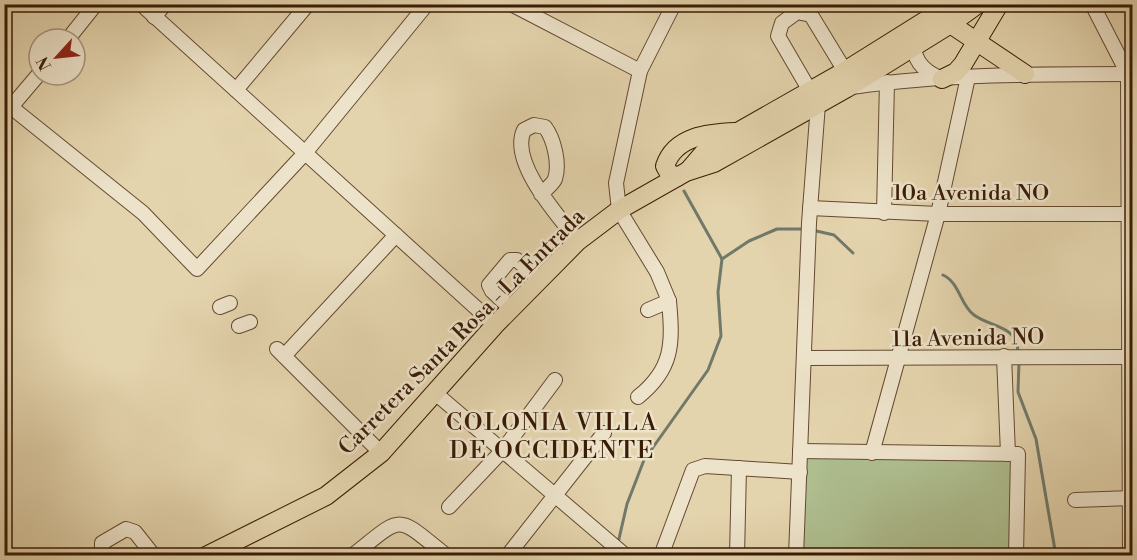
<svg xmlns="http://www.w3.org/2000/svg" width="1137" height="560" viewBox="0 0 1137 560" font-family="'Libre Bodoni',serif">
<style>
.pitch{fill:#aebe8f;stroke:#746c4a;stroke-width:1.5}
.lines{fill:none;stroke-linecap:round;stroke-linejoin:round}
.stream{stroke:#70796a;stroke-width:3}
.minor-casing{stroke:#644930;stroke-width:16}
.major-casing{stroke:#391b06;stroke-width:20}
.minor{stroke:#ede3ca;stroke-width:14}
.major{stroke:#e4d4ad;stroke-width:18}
.labels{text-anchor:middle;stroke-width:5;stroke-linejoin:round;paint-order:stroke}
.street-label{font-size:22px;fill:#391b06;stroke:#ede3ca}
.neighbourhood-label{font-size:24px;letter-spacing:1.5px;fill:#391b06;stroke:#ede3ca}
</style>
<rect width="100%" height="100%" fill="#e4d4ad"/>
<filter id="stains"><feTurbulence type="fractalNoise" baseFrequency=".00333" numOctaves="4"/><feColorMatrix values="0 0 0 0 .2 0 0 0 0 .09 0 0 0 0 .02 0 0 0 .5 -.17"/></filter>
<radialGradient id="worn" r=".72"><stop offset=".6" stop-color="#630" stop-opacity="0"/><stop offset="1" stop-color="#630" stop-opacity=".3"/></radialGradient>
<!-- pitch -->
<path class="pitch" d="M800 451 1018 454 1016 555 795 556Z"/>
<g class="lines">
<!-- stream -->
<g class="stream">
<path d="M812 230 834 235 853 253"/>
<path d="M722 259 749 241 777 229H805"/>
<path d="M943 275C960 283 960 305 974 315 992 328 1017 325 1018 352"/>
<path d="M1019 362 1018 392 1036 439 1056 556"/>
<path d="M618 543 627 504 644 460 708 370 721 336 718 292 722 259 684 191"/>
</g>
<!-- minor casing -->
<g class="minor-casing">
<g id="minor">
<path d="M141 4 495 325"/>
<path d="M511 4 640 71"/>
<path d="M1092 4 1128 74 1130 556"/>
<path d="M154 17 165 4"/>
<path d="M68 39 96 4"/>
<path d="M915 39C911 59 923 71 940 78"/>
<path d="M39 74 11 107 143 213 197 269 305 153 427 4"/>
<path d="M852 87C945 74 1039 74 1132 74"/>
<path d="M236 90 308 4"/>
<path d="M810 91 778 36 782 23 797 12 811 15 845 71"/>
<path d="M541 194C545 190 553 184 555 179 560 164 554 139 545 127L534 125 524 130C509 162 558 216 578 241"/>
<path d="M810 208 938 214H1132"/>
<path d="M884 213 887 82"/>
<path d="M220 307 230 303"/>
<path d="M511 309 492 291 489 285 510 260H517L540 280"/>
<path d="M648 310 669 301 657 272 619 210 616 183 640 71 674 4"/>
<path d="M239 326 250 322"/>
<path d="M277 349 381 453"/>
<path d="M284 356 396 235"/>
<path d="M1004 356 1008 454"/>
<path d="M804 358 1132 357"/>
<path d="M434 392 626 556"/>
<path d="M638 397C673 369 673 344 669 301"/>
<path d="M800 451 1018 454 1016 556"/>
<path d="M872 453 938 214 968 77"/>
<path d="M1075 500 1132 498"/>
<path d="M449 507 503 450 555 380"/>
<path d="M508 555 604 433"/>
<path d="M102 556V543L126 529 135 532 154 556"/>
<path d="M352 556C405 514 394 514 447 556"/>
<path d="M661 556 693 470 705 466 800 472"/>
<path d="M737 556 739 468"/>
<path d="M796 556 809 223 818 104"/>
</g>
</g>
<!-- major casing -->
<g class="major-casing">
<g id="major">
<path d="M943 19 1025 74"/>
<path d="M942 79 956 72 963 64 999 4"/>
<path d="M688 171 706 150 845 71 952 4"/>
<path d="M677 177 669 173 665 166C675 136 708 133 736 132"/>
<path d="M206 556 326 496 381 453 495 325 578 241 619 210 686 172 714 163 847 88 952 23 978 4"/>
</g>
</g>
<!-- minor -->
<use href="#minor" class="minor"/>
<!-- major -->
<use href="#major" class="major"/>
</g>
<g class="labels">
<!-- street labels -->
<g class="street-label">
<text x="971" y="200">10a Avenida NO</text>
<text transform="translate(461 331) rotate(-45)" y="8">Carretera Santa Rosa - La Entrada</text>
<text transform="translate(968 337) rotate(-1)" y="8">11a Avenida NO</text>
</g>
<!-- neighbourhood labels -->
<g class="neighbourhood-label">
<text x="552" y="430">COLONIA VILLA<tspan x="552" dy="28">DE OCCIDENTE</tspan></text>
</g>
</g>
<!-- margin -->
<rect width="1137" height="560" fill="none" stroke="#e4d4ad" stroke-width="24"/>
<rect x="6" y="6" width="1125" height="548" fill="none" stroke="#391b06" stroke-width="3"/>
<rect x="12" y="12" width="1113" height="536" fill="none" stroke="#391b06" stroke-width="1.5"/>
<!-- north arrow -->
<g transform="translate(57 57) rotate(243)"><circle r="28" fill="#ede3ca" stroke="#a5937c" stroke-width="1.5"/>
<path d="M0-4.5L10 22L0 15L-10 22Z" fill="#8f2418"/>
<text y="-9" font-size="16" font-weight="bold" text-anchor="middle" fill="#391b06">N</text>
</g>
<rect width="100%" height="100%" filter="url(#stains)"/>
<rect width="100%" height="100%" fill="url(#worn)"/>
</svg>
